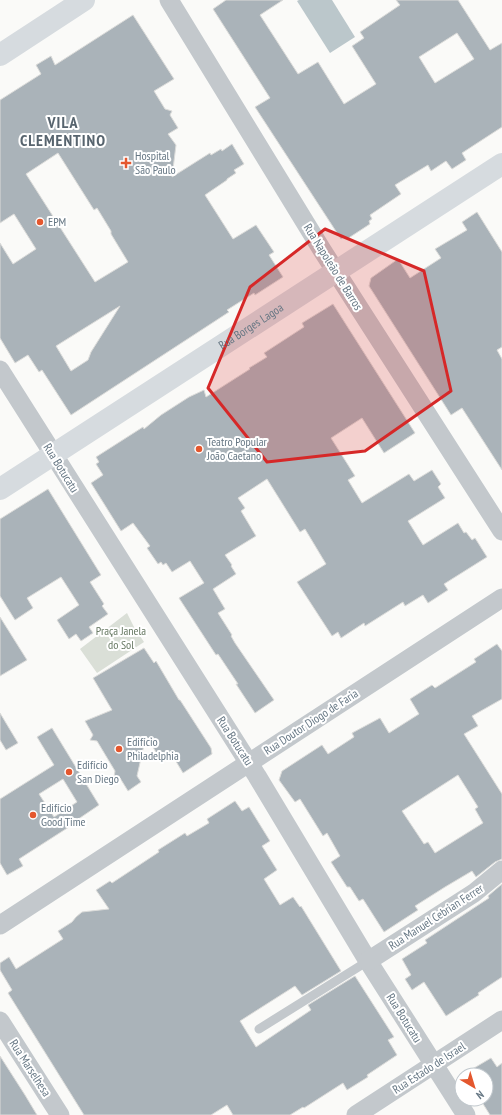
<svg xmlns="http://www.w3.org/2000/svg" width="502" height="1115" viewBox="0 0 502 1115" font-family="'PT Sans Narrow',sans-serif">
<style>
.green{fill:#dadfd7}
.water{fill:#bbc7cb}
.building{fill:#aab3b9;stroke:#dcdcda;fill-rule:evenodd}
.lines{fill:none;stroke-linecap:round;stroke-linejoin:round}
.lane{stroke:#c3c8cc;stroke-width:9}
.street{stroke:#c3c8cc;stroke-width:19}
.secondary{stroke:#d6dbdf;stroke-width:22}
.marked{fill:#d62828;fill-opacity:0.2;stroke:#d62828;stroke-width:3;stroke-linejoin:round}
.poi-dot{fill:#e4572e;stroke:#fff;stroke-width:1.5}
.labels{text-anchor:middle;stroke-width:4;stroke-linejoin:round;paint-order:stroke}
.poi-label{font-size:12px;fill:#657683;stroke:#fff;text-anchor:start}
.street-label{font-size:12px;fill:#657683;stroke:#fff}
.park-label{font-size:12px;fill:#687a64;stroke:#fff}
.district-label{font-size:16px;font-weight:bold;letter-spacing:1px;fill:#57646e;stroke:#fff}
</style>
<rect width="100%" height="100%" fill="#fafaf8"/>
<!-- green -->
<path class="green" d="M127 613 134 627 144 642 97 673 80 649Z"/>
<!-- water -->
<path class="water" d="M299 0H332L355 37 330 53 297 1Z"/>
<!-- building -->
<g class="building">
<path d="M226 0H283L260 15 298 74 318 62 344 104 376 84 352 46 364 38 360 32 400 5 396 0H458L490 50 502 43V127L462 153 466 160 452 169 446 161 431 171 428 165 395 185 401 194 370 215 372 219 369 221 370 224 347 239 345 236 341 239 255 107 270 98 213 9ZM457 33 474 59 435 83 419 57Z"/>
<path d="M133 15 174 79 154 91 165 109 172 111 170 115 178 128 168 134 176 145 172 177 210 153 211 155 221 149 222 151 232 144 244 164 234 170 236 173 227 179V180L205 195 233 239 256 225 274 252 269 255 283 277 255 295 254 293 227 310 229 312 71 415 42 370 39 372 28 355 15 363 0 338V243L13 264 36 249 14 214 0 223V100L41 74 36 65 51 56 55 65ZM58 153 94 210 97 208 111 231V234L128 262 95 282 26 174ZM120 306 91 352 88 360 71 371 56 346Z"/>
<path d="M477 212 502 252V347L497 350 502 359V470L462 408 451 415 369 286 371 278 398 259 410 278 441 258 435 249 467 230 462 222Z"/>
<path d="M333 304 415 433 384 453 362 418 331 438 355 476 348 480 362 503 409 474 414 481 432 470 441 484 438 487 445 498 408 521 423 545 458 523 464 533 466 532 472 540 475 538 487 557 444 584 448 590 428 603 423 595 405 606 403 602 365 626 364 623 341 638 338 632 332 636 297 582 326 564 305 529 300 532 267 479 238 498 245 508 241 511 256 536 225 555 232 565 231 566 236 574 213 589 225 609 218 613 232 635 231 636 235 643 274 700 255 713 236 684H238L218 654 216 655 179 598 204 583 190 561 172 572 166 563 163 565 161 562 158 564 147 548 150 546 133 523 121 531 91 483 103 475 96 464 99 462 96 457 143 427 144 429 161 415 189 397 204 390 206 397 250 369 249 368 267 357 264 353 304 327 302 323Z"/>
<path d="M48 489 101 575 90 582 104 604 102 606 108 614 89 627 93 633 81 641 76 634 69 639 57 620 79 605 61 577 27 598 33 608 15 620 0 596V519Z"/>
<path d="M0 617 27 660 0 676Z"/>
<path d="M497 644 502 651V699L472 716 478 726 464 734 502 794V859L495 862 476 877 472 871 445 887 415 906 418 910 384 932 363 899 359 901 350 887H347L331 862 340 856 327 833 323 836 300 799 295 802 279 780 282 771 322 745 328 754 354 737 352 733 380 718 389 733 419 714 410 699 432 685 435 688 476 662 474 659ZM458 775 478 807 475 809 483 823 435 853 428 842 424 844 402 811Z"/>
<path d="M144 648 154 663 156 661 179 700H180L211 748 212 754 183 773 171 753 161 760 146 736 137 776 141 782 128 791 120 778 114 777 115 771 97 741 90 740 93 735 85 721 112 710 93 678Z"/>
<path d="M0 713 18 743 6 750 0 740Z"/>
<path d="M52 728 99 805 71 824 72 825 19 859 23 866 7 875 0 863V799L54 765 37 737ZM63 779 77 802 54 817 39 794Z"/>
<path d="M235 801 242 811 249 807 270 841 262 846 277 870 264 879 280 905 293 897 300 907 301 906 341 971 302 995 295 986 240 1021 256 1047 311 1010 308 1005 355 976 394 1037 388 1040 397 1055 367 1075 368 1077 347 1090 343 1083 304 1108 303 1107 290 1115H233L227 1105 211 1115H84L8 993 12 990 0 970V963L9 957 16 969 63 939 58 931 72 922 76 917 82 912 109 909 96 890 110 881 112 883 159 852 158 850 185 833 187 836 209 823 207 819Z"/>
<path d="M502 884V977L478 993 479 995 446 1016 424 982 412 990 405 979 411 975 402 959 427 943 425 940 489 898 488 896Z"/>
<path d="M0 1056 25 1095 37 1115H0Z"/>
<path d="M491 1058 497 1067 502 1063V1115H490L480 1099H486V1075H469V1071Z"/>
</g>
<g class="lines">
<!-- lane -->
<path class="lane" d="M259 1029 368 961"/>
<!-- street -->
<g class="street">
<path d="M169 0 322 250 502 531"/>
<path d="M0 370 257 776 368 961 466 1115"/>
<path d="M0 925 502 598"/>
<path d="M368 961 474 893 502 870"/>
<path d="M0 1021 60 1115"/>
<path d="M356 1115 502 1020"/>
</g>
<!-- secondary -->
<g class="secondary">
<path d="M0 55 84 0"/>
<path id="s1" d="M0 489 502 164"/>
</g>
</g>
<!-- marked area -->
<path class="marked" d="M325 229 424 271 451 391 365 451 267 462 208 388 250 287Z"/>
<!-- markers -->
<g class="poi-dot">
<path d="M124 157h4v4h4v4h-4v4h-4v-4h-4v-4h4z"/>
<circle cx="40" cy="222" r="4"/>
<circle cx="199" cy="449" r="4"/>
<circle cx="119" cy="749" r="4"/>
<circle cx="69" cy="772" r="4"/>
<circle cx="33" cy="815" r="4"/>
</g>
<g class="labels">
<!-- poi labels -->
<g class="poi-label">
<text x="135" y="160">Hospital<tspan x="135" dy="14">São Paulo</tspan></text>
<text x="48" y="226">EPM</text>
<text x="207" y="446">Teatro Popular<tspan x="207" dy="14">João Caetano</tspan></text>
<text x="127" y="746">Edifício<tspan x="127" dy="14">Philadelphia</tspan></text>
<text x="77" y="769">Edifício<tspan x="77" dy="14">San Diego</tspan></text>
<text x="41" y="812">Edifício<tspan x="41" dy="14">Good Time</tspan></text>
</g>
<!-- street labels -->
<g class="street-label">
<text transform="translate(333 267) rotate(58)" y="4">Rua Napoleão de Barros</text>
<text dy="4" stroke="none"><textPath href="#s1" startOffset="299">Rua Borges Lagoa</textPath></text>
<text transform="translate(61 468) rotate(58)" y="4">Rua Botucatu</text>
<text transform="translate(311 722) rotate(-33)" y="4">Rua Doutor Diogo de Faria</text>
<text transform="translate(235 741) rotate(57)" y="4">Rua Botucatu</text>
<text transform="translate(436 917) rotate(-33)" y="4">Rua Manuel Cebrian Ferrer</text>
<text transform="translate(404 1018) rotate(58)" y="4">Rua Botucatu</text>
<text transform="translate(30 1068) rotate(57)" y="4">Rua Marselhesa</text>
<text transform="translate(429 1068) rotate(-33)" y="4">Rua Estado de Israel</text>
</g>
<!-- park labels -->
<g class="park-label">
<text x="121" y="635">Praça Janela<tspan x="121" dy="14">do Sol</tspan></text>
</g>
<!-- district labels -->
<g class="district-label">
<text x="63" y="128">VILA<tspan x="63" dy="18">CLEMENTINO</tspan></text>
</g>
</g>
<!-- north arrow -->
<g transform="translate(474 1087) rotate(142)"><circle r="19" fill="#ffffff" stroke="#c1c8cd"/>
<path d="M0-3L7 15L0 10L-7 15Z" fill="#e4572e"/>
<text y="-6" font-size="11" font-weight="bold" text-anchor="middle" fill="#657683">N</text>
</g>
</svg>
